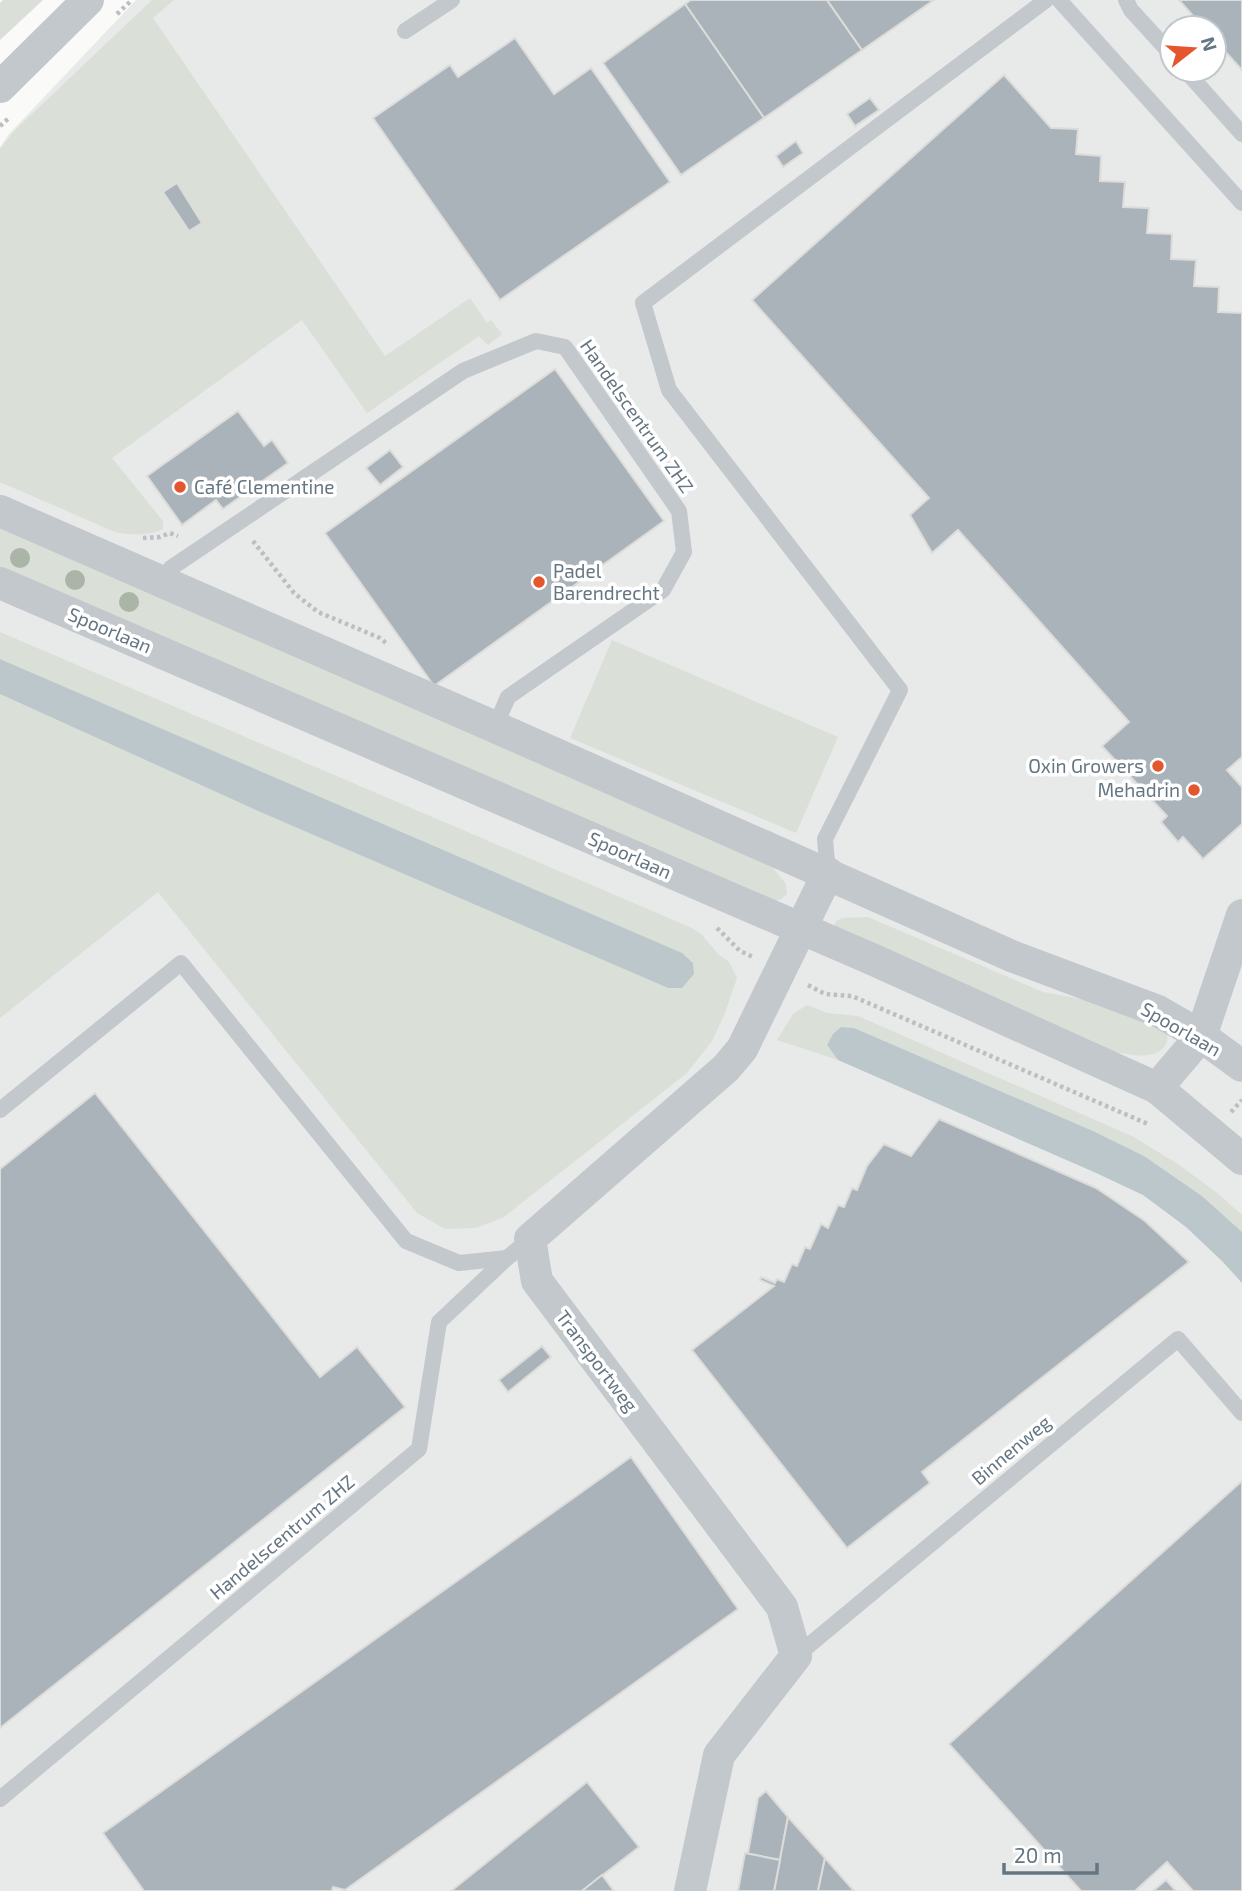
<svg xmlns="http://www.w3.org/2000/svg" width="1242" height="1891" viewBox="0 0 1242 1891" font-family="'Exo 2',sans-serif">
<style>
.built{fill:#e8e9e9;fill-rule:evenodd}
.green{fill:#dadfd7}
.water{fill:#bbc7cb}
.building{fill:#aab3b9;stroke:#dcdcda;stroke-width:2}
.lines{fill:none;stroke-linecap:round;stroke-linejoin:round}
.path{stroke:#bbbfc2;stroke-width:4.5;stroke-dasharray:3.5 3.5;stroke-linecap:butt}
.lane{stroke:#c3c8cc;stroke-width:16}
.street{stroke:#c3c8cc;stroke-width:32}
.tree{fill:#aab4a7}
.poi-dot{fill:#e4572e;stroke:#fff;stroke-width:2.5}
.labels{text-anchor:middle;stroke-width:7;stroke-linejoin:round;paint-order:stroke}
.street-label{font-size:19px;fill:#657683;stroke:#fff}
.poi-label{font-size:19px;fill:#657683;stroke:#fff;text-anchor:start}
</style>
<rect width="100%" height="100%" fill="#fafaf8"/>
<!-- built -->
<path class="built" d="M136 0H1242V1891H0V147L9 134ZM1172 28H1214V70H1172Z"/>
<!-- green -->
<g class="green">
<path d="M3 0H43L0 40V3Z"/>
<path d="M152 0H174L153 18 385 356 470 298 487 323 491 320 502 334 488 345 479 336 367 413 302 320 112 458 163 521V529C150 536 129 535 115 532L0 482V149L14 131Z"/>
<path d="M0 523 772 867 786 884 787 894 780 900 769 902 0 570Z"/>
<path d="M0 632 692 928 701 934 719 955 729 962 737 978 725 1013 712 1041 687 1073 504 1217 476 1228 445 1229 417 1213 158 892 0 1018V694L258 811 668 988H682L694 974 681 953 0 659Z"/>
<path d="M612 640 838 737 796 833 570 738Z"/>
<path d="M868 917 1043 992 1124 1007 1168 1033C1167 1037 1168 1041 1166 1044 1157 1062 1126 1054 1112 1051L834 927 836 921 842 918Z"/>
<path d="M807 1005 827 1013 858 1016 1134 1137 1179 1165 1216 1192 1242 1215V1232L1202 1196 1144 1156 1093 1131 854 1028 841 1027 833 1034 827 1045 838 1060 777 1040 793 1014Z"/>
</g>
<!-- water -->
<g class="water">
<path d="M0 659 682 953 693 963 694 974 682 988H668L258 811 0 694Z"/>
<path d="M841 1027 854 1028 1093 1131 1144 1156 1202 1196 1242 1232V1283L1223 1262 1186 1227 1143 1195 1094 1172 838 1060 827 1045 833 1034Z"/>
</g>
<!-- building -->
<g class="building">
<path d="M691 0H827L862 50 764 118 685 4Z"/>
<path d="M827 0H934L862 50Z"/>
<path d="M1179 0H1242V70L1214 39V28H1204Z"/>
<path d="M685 4 764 118 681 175 603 63Z"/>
<path d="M515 38 554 94 591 68 670 182 500 300 373 118 450 65 458 77Z"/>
<path d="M1004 75 1051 128 1078 129 1076 154 1101 156 1100 181 1125 182 1123 207 1149 208 1147 233 1172 234 1171 259 1196 260 1194 286 1219 287 1218 312 1242 313V757L1227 770 1242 787V824L1203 859 1183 837 1178 842 1161 822 1167 816 1102 746 1129 722 958 530 932 553 910 515 929 498 752 300Z"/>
<path d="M870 98 879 110 855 126 847 114Z"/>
<path d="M796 141 803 153 783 167 776 156Z"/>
<path d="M177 183 202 223 189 231 163 192Z"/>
<path d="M555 369 664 521 434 686 325 533Z"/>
<path d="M238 411 264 446 272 440 288 463 223 509 216 500 182 525 147 476Z"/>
<path d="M390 450 403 467 380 485 366 468Z"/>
<path d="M95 1093 320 1377 357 1347 405 1407 0 1728V1169Z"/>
<path d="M939 1119 1096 1188 1145 1221 1189 1262 922 1472 930 1483 847 1548 692 1350 774 1286 760 1280 761 1277 775 1283 777 1279 784 1282 792 1264 797 1266 805 1247 810 1249 821 1224 828 1228 838 1205 844 1207 852 1188 857 1190 867 1166 884 1144 911 1156Z"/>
<path d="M542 1346 551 1357 508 1392 499 1380Z"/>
<path d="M631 1457 738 1609 345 1890 333 1887 332 1891H144L103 1833Z"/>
<path d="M1242 1481V1891H1193L1167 1862 1135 1891H1081L949 1744Z"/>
<path d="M587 1782 639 1847 582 1891H451Z"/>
<path d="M766 1791 788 1817 780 1860 745 1853H748L758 1798Z"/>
<path d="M788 1817 825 1858 818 1891H774Z"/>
<path d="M745 1853 780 1860 774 1891H738Z"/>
<path d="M825 1858 854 1891H818Z"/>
<path d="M602 1875 614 1891H582Z"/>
<path d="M1166 1880 1176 1891H1153Z"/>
</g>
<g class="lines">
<!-- path -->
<g class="path">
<path d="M117 14 132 0"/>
<path d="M0 126 10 117"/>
<path d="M143 538 160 537 170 533 178 536"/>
<path d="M253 541 294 593 318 612 380 638 387 644"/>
<path d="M717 928 740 951 753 957"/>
<path d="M808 985 825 994 852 996 1148 1124"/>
<path d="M1231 1112 1242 1100"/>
</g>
<!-- lane -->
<g class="lane">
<path d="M1059 0 1242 203"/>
<path d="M1126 0 1131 10 1172 55"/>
<path d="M405 31 452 0"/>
<path d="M1185 70 1242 134"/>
<path d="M160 582 171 568 463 371 536 341 565 347 679 511 684 552 663 590 508 697 495 727"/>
<path d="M828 873 825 839 900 690 669 390 643 303 1046 0"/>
<path d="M0 1110 181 963 406 1241 459 1263 507 1258"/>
<path d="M796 1656 1178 1339 1242 1413"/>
<path d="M0 1799 419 1449 439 1322 507 1258 530 1239"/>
</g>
<!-- street -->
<g class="street">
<path d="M0 87 88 0"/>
<path d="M0 511 495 727 1014 957 1158 1011 1201 1036 1242 1066"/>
<path d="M0 583 874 960 1157 1088 1242 1159"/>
<path d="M1157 1088 1201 1036 1242 915"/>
<path d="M690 1891 719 1755 796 1656 782 1607 537 1281 530 1239 726 1068 742 1049 828 873"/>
</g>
</g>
<!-- trees -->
<g class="tree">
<circle cx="20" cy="558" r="10"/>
<circle cx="75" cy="580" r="10"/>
<circle cx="129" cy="602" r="10"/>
</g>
<!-- markers -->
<g class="poi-dot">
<circle cx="180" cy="487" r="7"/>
<circle cx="539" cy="582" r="7"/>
<circle cx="1158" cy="766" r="7"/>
<circle cx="1194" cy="790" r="7"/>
</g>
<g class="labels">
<!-- street labels -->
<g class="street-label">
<text transform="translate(637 416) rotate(55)" y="7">Handelscentrum ZHZ</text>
<text transform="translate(110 630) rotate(23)" y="7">Spoorlaan</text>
<text transform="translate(630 855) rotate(24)" y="7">Spoorlaan</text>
<text transform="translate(1181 1029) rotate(30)" y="7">Spoorlaan</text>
<text transform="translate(597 1361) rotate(53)" y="7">Transportweg</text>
<text transform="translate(1011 1450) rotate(-40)" y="7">Binnenweg</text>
<text transform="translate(282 1537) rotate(-40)" y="7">Handelscentrum ZHZ</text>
</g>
<!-- poi labels -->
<g class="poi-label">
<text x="194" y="494">Café Clementine</text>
<text x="553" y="578">Padel<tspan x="553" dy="22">Barendrecht</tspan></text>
<text x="1144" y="773" text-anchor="end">Oxin Growers</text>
<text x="1180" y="797" text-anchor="end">Mehadrin</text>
</g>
</g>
<!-- north arrow -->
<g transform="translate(1193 49) rotate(73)"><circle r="33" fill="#ffffff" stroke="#c1c8cd" stroke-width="2"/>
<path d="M0-5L12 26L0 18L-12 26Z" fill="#e4572e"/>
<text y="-10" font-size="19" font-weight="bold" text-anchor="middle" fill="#657683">N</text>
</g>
<!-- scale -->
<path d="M1004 1863v10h93v-10" fill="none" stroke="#657683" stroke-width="3.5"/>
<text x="1014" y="1863" font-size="21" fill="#657683" stroke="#ffffff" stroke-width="5" paint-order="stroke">20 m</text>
</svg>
